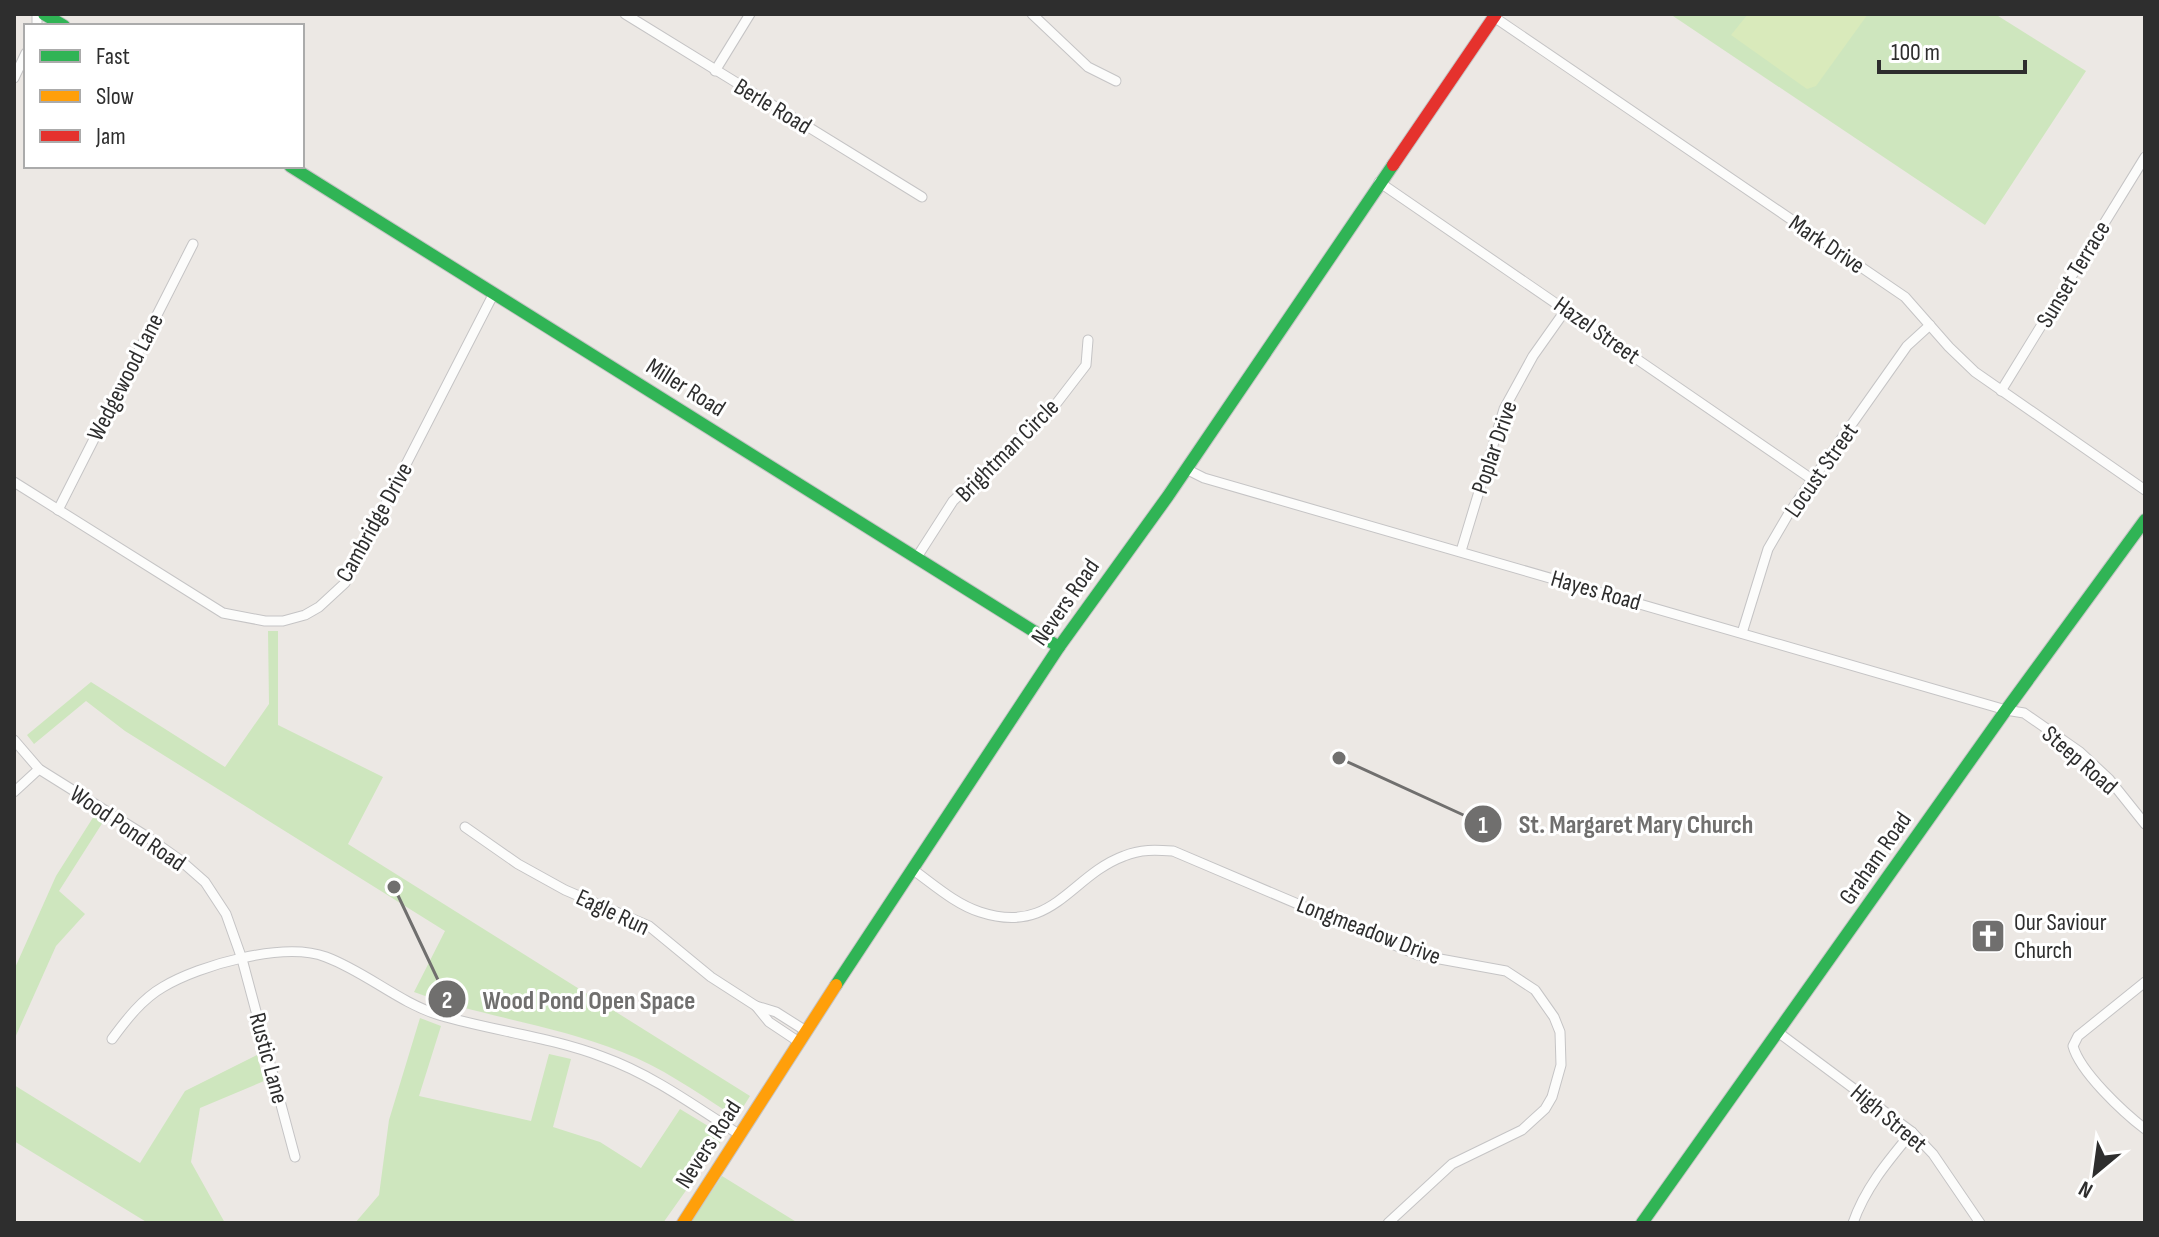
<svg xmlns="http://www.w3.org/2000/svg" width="2159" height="1237" viewBox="0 0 2159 1237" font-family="'Sofia Sans Condensed',sans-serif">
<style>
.green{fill:#cee6be}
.pitch{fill:#d9eabb}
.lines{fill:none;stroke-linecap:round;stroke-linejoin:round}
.street-casing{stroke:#c5c4c5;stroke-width:11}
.fast-casing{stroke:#c5c4c5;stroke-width:14}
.slow-casing{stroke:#c5c4c5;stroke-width:14}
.jam-casing{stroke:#c5c4c5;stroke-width:14}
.street{stroke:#fcfcfb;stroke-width:9}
.fast{stroke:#30b455;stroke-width:12}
.slow{stroke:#ff9f0a;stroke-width:12}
.jam{stroke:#e5322d;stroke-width:12}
.labels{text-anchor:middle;stroke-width:6;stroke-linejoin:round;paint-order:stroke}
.street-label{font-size:24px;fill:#2e2e2e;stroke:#fff}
.poi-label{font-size:24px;fill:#2e2e2e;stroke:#fff;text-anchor:start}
.leader{fill:none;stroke:#706f6e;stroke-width:3}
.callout-dot{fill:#706f6e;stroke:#fff;stroke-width:3}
.mark-label{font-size:24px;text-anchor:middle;font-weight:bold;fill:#fff}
.callout-label{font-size:26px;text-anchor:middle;font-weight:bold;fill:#706f6e;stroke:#fff;stroke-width:6;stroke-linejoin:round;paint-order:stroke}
</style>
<rect width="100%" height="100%" fill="#ece8e4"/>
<!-- green -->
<g class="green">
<path d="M1670 14H1995L2086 71 1985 225Z"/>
<path d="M268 631H278V725L383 777 348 844 750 1096 740 1112 729 1113C695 1091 661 1067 622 1052 556 1025 482 1017 414 992L445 931 125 731 86 701 34 744 27 735 91 682 225 767 269 704Z"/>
<path d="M94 816 103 822 59 891 85 914 56 946 14 1040V970L56 876Z"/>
<path d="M420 1018 441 1026 419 1096 531 1121 549 1054 571 1059 553 1127 600 1142 641 1168 680 1109 718 1132 721 1141 663 1223H355L379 1195 389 1120Z"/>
<path d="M257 1055 264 1081 200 1108 191 1162 225 1223H148L14 1141V1085L140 1163 185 1091Z"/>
<path d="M722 1176 798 1223H690Z"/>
</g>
<!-- pitch -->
<path class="pitch" d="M1748 14H1868L1816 86 1807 89 1731 35Z"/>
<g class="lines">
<!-- street casing -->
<g class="street-casing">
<g id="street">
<path d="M37 14V26"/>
<path d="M625 14 922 197"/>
<path d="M1032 14 1088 67 1116 81"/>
<path d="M1494 17 1905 297 1949 347 1975 372 2145 490"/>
<path d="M715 71 750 14"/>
<path d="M14 78 26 53"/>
<path d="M1379 182 1813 480"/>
<path d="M2001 391 2145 157"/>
<path d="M1186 469 1204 478 2006 710 2024 713 2080 752 2109 779 2145 824"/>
<path d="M14 482 223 613 265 621H283L305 615 319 607 345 583 493 295"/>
<path d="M58 510 193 244"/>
<path d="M1461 551 1504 409 1533 356 1567 308"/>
<path d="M917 557 953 501 1056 404 1086 365 1088 340"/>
<path d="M1742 633 1768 549 1789 513 1907 346 1930 325"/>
<path d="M14 740 39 769 146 836 180 860 205 882 226 914 242 959 295 1157"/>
<path d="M14 792 39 769"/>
<path d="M465 827 518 864 565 890 649 926 711 977 756 1006 776 1012 806 1031"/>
<path d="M912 869C933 884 955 904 980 912 1053 936 1070 876 1124 856 1141 849 1156 850 1173 851L1418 955 1506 971 1535 990 1554 1017 1560 1032 1561 1065 1552 1097 1545 1109 1522 1130 1452 1164 1388 1223"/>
<path d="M2145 982 2078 1036 2073 1046C2080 1072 2123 1112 2145 1129"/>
<path d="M756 1006 769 1022 799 1042"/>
<path d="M1779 1033 1912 1132 1933 1154 1980 1223"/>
<path d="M112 1039C126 1020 142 999 163 987 200 965 284 941 326 957 366 972 398 1002 439 1015 493 1031 551 1037 603 1057 653 1075 696 1107 740 1135"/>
<path d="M1853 1223C1865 1188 1888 1161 1912 1132"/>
</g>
</g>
<!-- fast casing -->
<g class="fast-casing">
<g id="fast">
<path d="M44 14 64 26"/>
<path d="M290 166 1059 647"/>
<path d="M836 985 1059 647 1168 496 1393 165"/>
<path d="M1642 1223 2006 710 2145 520"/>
</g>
</g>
<!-- slow casing -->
<g class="slow-casing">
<path id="slow" d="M683 1223 836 985"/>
</g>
<!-- jam casing -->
<g class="jam-casing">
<path id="jam" d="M1393 165 1496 14"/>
</g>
<!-- street -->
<use href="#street" class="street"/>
<!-- fast -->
<use href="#fast" class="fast"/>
<!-- slow -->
<use href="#slow" class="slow"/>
<!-- jam -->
<use href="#jam" class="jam"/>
</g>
<!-- icons -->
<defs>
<g id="church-square" transform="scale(1.8)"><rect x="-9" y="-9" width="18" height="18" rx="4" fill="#706f6e" stroke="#fff"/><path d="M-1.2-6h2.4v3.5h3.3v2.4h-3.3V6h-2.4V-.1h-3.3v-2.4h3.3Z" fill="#fff"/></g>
</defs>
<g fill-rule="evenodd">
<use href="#church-square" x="1988" y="936"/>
</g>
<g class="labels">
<!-- street labels -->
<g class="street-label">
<text transform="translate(773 106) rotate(31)" y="8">Berle Road</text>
<text transform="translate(1827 244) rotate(34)" y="8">Mark Drive</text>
<text transform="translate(2073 274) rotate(-59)" y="8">Sunset Terrace</text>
<text transform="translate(1597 330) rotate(35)" y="8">Hazel Street</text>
<text transform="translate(125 377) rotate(-63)" y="8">Wedgewood Lane</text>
<text transform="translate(686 387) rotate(32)" y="8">Miller Road</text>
<text transform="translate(1494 447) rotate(-71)" y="8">Poplar Drive</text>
<text transform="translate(1007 450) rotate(-45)" y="8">Brightman Circle</text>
<text transform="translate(1821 470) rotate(-55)" y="8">Locust Street</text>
<text transform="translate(374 522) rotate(-61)" y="8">Cambridge Drive</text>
<text transform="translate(1596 590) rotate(16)" y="8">Hayes Road</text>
<text transform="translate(1065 602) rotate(-55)" y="8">Nevers Road</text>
<text transform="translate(2080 760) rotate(41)" y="8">Steep Road</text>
<text transform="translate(128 828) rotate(34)" y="8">Wood Pond Road</text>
<text transform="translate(1875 858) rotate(-55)" y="8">Graham Road</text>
<text transform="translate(613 912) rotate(25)" y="8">Eagle Run</text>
<text transform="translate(1369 930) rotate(21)" y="8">Longmeadow Drive</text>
<text transform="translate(269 1058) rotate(75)" y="8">Rustic Lane</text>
<text transform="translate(1889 1118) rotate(40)" y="8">High Street</text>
<text transform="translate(708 1144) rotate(-57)" y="8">Nevers Road</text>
</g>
<!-- poi labels -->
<g class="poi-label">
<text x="2014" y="930">Our Saviour<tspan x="2014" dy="28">Church</tspan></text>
</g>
</g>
<!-- callouts -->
<path class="leader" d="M1339 758L1483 824M394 887L447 999"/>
<g class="callout-dot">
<circle cx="1339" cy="758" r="8"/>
<circle cx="394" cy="887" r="8"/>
<circle cx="1483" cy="824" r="20"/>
<circle cx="447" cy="999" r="20"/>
</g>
<g class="mark-label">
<text x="1483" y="833">1</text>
<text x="447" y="1008">2</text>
</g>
<g class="callout-label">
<text x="1636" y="833">St. Margaret Mary Church</text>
<text x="589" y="1009">Wood Pond Open Space</text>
</g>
<!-- border -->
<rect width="2159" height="1237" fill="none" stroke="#2e2e2e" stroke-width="32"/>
<!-- legend -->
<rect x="24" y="24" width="280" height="144" fill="#ffffff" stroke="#ababab" stroke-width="2"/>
<rect x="40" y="50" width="40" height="12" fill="#30b455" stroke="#ababab" stroke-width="2"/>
<text x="96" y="64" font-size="24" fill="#2e2e2e">Fast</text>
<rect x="40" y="90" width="40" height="12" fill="#ff9f0a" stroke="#ababab" stroke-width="2"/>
<text x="96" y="104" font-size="24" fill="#2e2e2e">Slow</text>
<rect x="40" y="130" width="40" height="12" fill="#e5322d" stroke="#ababab" stroke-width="2"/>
<text x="96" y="144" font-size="24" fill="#2e2e2e">Jam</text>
<!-- north arrow -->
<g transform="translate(2095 1173) rotate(209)" stroke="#ffffff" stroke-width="6" paint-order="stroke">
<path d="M0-6L14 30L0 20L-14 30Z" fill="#2e2e2e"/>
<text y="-12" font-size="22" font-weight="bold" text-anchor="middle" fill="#2e2e2e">N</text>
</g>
<!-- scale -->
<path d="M1879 60v12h146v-12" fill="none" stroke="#2e2e2e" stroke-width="4"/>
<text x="1891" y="60" font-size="24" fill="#2e2e2e" stroke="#ffffff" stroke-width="6" paint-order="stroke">100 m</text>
</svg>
